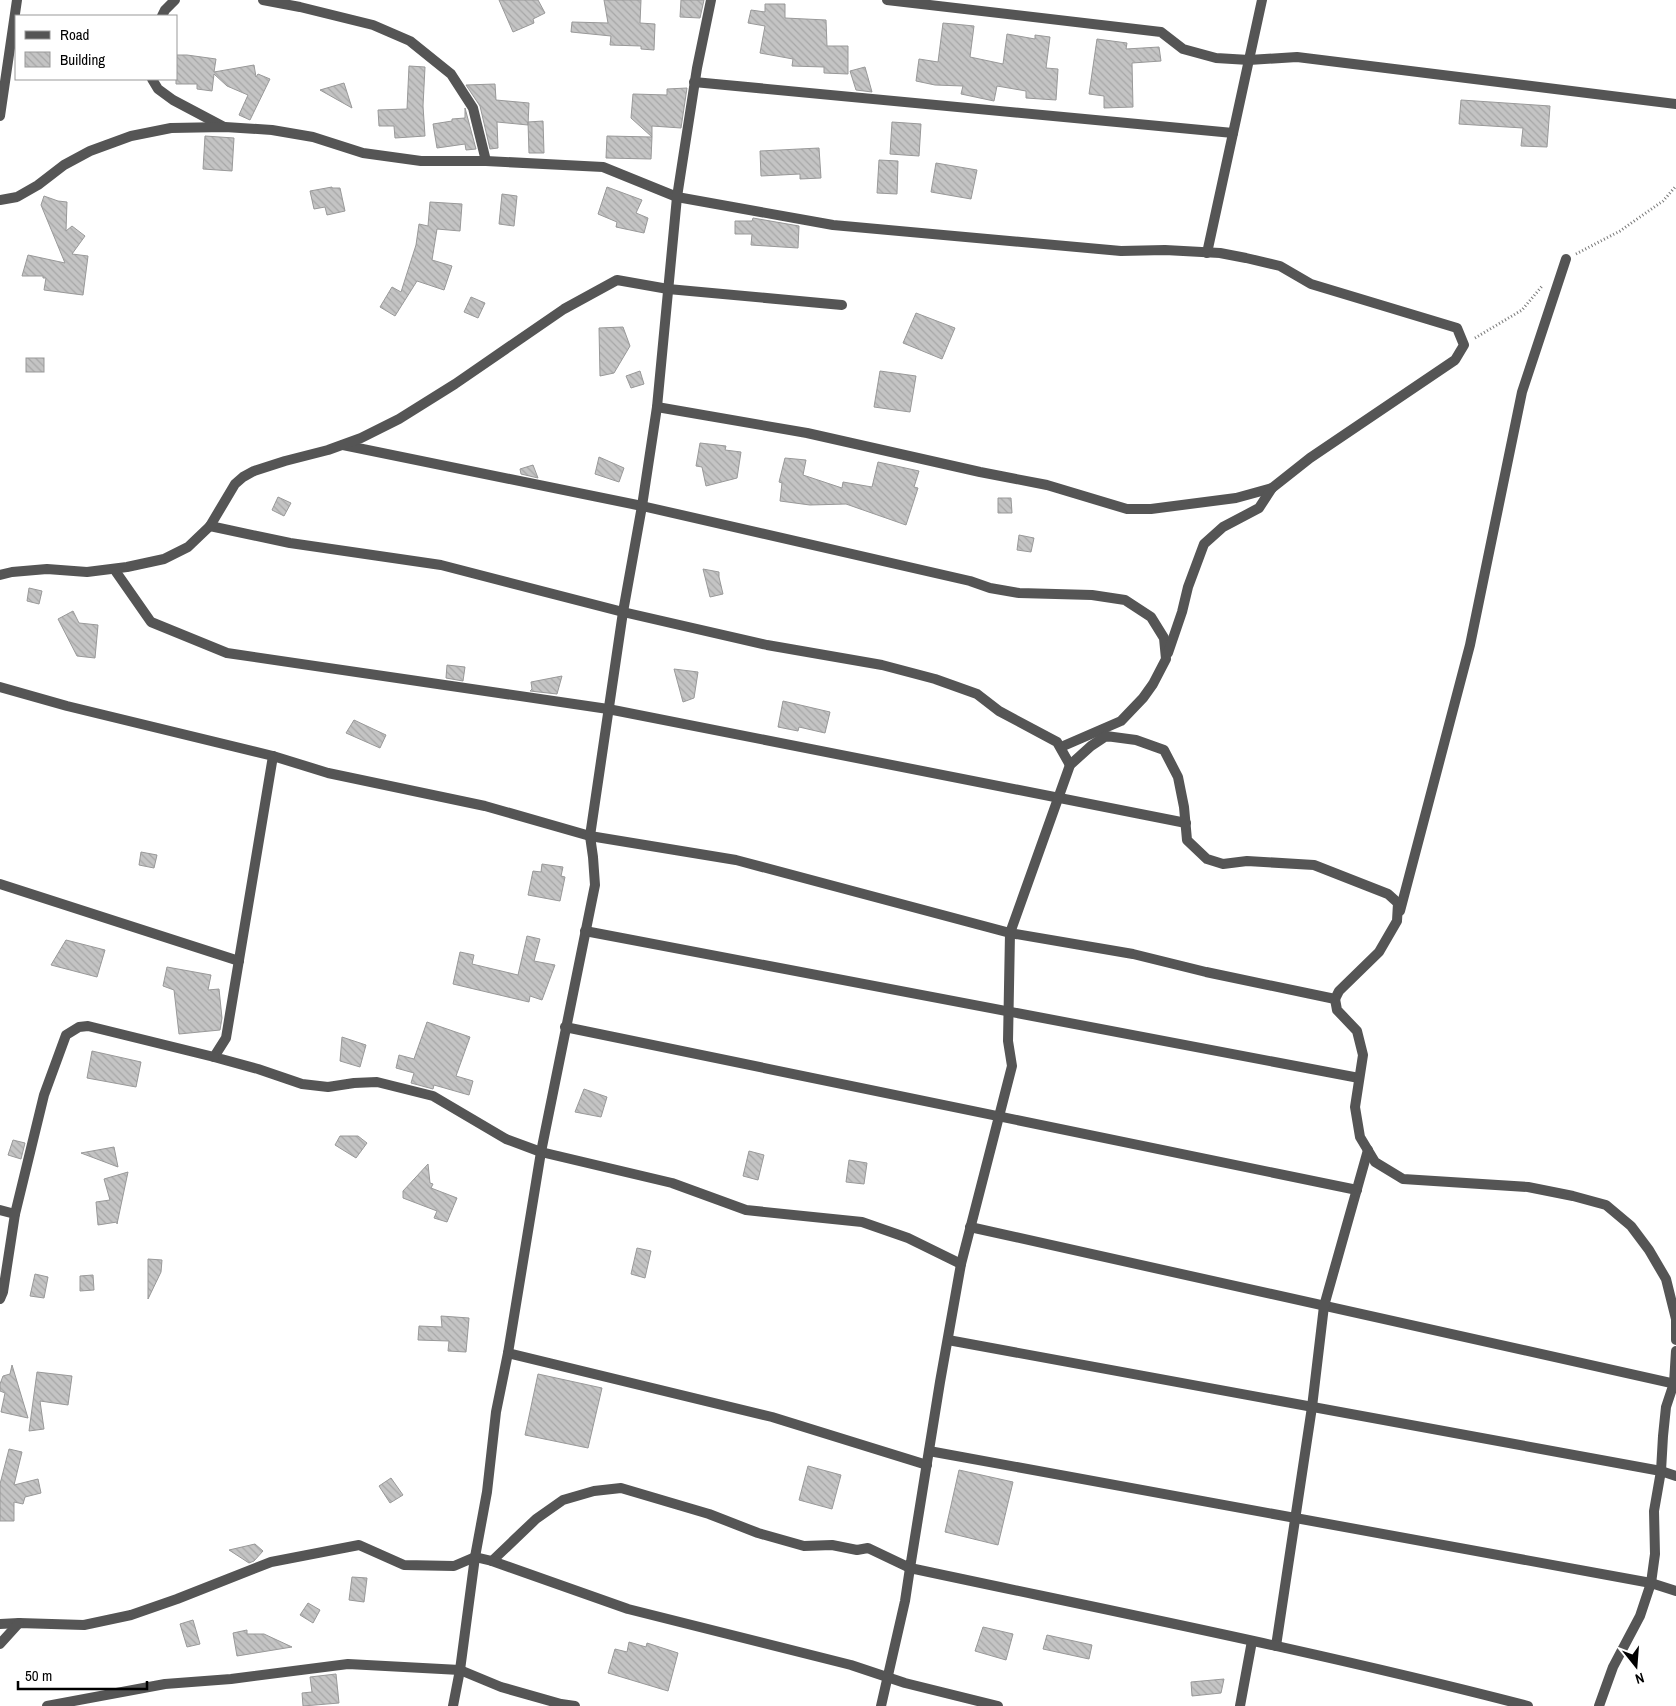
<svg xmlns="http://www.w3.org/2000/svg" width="1676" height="1706" viewBox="0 0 1676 1706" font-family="'Archivo Narrow',sans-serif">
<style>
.building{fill:url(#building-back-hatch);stroke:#999}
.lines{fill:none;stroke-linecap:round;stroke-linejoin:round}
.path{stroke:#777;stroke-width:3;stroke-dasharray:1 2.5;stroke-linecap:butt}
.minor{stroke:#555;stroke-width:10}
</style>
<defs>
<pattern id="building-back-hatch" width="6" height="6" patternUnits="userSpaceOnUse" patternTransform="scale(1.25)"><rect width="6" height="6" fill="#c4c4c4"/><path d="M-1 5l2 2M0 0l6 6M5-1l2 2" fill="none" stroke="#a7a7a7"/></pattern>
</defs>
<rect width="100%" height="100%" fill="#fff"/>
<!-- building -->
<g class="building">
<path d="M499 0H538L545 13 533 19 534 23 513 32Z"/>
<path d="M604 0H641L640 23 655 24 654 50 641 49V46L610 45 611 36 571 32 572 22 608 23Z"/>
<path d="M681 0H704L700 18 680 17Z"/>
<path d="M765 4H785V18L826 20 827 46H848V74L824 73V67L792 66 793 59 760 53 765 26 748 23 751 10 765 12Z"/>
<path d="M943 23 974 26 970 57 1003 64 1007 34 1035 39V35L1050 37 1046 68 1058 69 1056 100 1026 98V91L997 86 994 101 961 94 963 86 935 85 916 81 919 59 938 62Z"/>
<path d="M1097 39 1127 43 1126 49 1159 47 1161 61 1132 63 1133 107 1104 108V96L1089 94Z"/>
<path d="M176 55H187L216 59 214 72 254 65 256 77 258 74 270 79 250 120 239 115 248 95 227 86 214 74 212 91 197 89V84H176Z"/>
<path d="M409 66 425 67 423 106 425 136 395 138 394 126H379L378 110 407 109Z"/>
<path d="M865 67 872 92 856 90 850 71Z"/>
<path d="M344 83 352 108 320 90Z"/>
<path d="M495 84 496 100 529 103 528 125 497 122 498 148 490 149 480 106 466 85Z"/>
<path d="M687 88 681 128 652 126V137L631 118 633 94 667 95V89Z"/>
<path d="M1461 100 1550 106 1547 147 1521 146 1523 128 1459 124Z"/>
<path d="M465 108 476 149 466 150 465 144 437 148 433 124 452 121V119L465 118Z"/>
<path d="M543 121 544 153H529L528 122Z"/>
<path d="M892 122 921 124 919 156 890 154Z"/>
<path d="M205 136 234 138 232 171 203 169Z"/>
<path d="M607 136 652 137 651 159 606 158Z"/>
<path d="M819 148 821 178 800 179V174L761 176 760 151Z"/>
<path d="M879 160 898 161 897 194 877 193Z"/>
<path d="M936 163 977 170 971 199 931 192Z"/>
<path d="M332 187V188H340L345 211 327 215 325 207 314 209 310 191Z"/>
<path d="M607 187 642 200 636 213 648 218 644 233 616 227 617 222 598 214Z"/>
<path d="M502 194 517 196 514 226 499 224Z"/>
<path d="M44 196 58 201 67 202 66 231 72 226 85 236 72 254 88 256 83 295 44 290 46 278H43V276H22L28 255 65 263 41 205Z"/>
<path d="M430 202 462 204 460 231 437 229 432 260 452 266 444 290 417 281 395 316 380 307 392 287 401 292 416 245 419 224 428 226Z"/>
<path d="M753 218 799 226 798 248 751 245 752 234H735V221H752Z"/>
<path d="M471 297 485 303 478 318 464 312Z"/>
<path d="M916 313 955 328 942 359 903 343Z"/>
<path d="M623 327 630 346 614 373 600 376 599 328Z"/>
<rect x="26" y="358" width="18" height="14"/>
<path d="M640 371 644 384 631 388 626 376Z"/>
<path d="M880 371 916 376 910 412 874 407Z"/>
<path d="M700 443 726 446 725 450 741 452 737 478 706 486 702 467 696 466Z"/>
<path d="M599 457 624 468 619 482 595 474Z"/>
<path d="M785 458 806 460 803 475 842 488 843 482 872 487 878 462 919 471 914 487 918 488 906 525 846 504 810 505 780 501 782 483 779 482Z"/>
<path d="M533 465 538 478 521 474 520 469Z"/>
<path d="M278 497 291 503 284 516 272 510Z"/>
<path d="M998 498H1011L1012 513H998Z"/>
<path d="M1019 535 1034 538 1031 552 1017 550Z"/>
<path d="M703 569 719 572V577L723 594 710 597Z"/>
<path d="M29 588 42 591 39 604 27 601Z"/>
<path d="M73 611 79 623 98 625 95 658 77 656 58 619Z"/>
<path d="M447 665 465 667 463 681 446 678Z"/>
<path d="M674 669 698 672 694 698 683 702Z"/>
<path d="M562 676 557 694 530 691 532 689 531 682Z"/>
<path d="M783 701 830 712 825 733 799 727 798 731 778 727Z"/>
<path d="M354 720 386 735 380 748 346 733Z"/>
<path d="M141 852 157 855 154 868 139 865Z"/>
<path d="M542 864 563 867 561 876 565 877 560 901 528 895 533 871 541 872Z"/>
<path d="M527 936 540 939 534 961 555 965 542 1000 530 996 529 1002 453 984 460 952 474 955 472 964 518 975Z"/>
<path d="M66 940 105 950 97 977 51 965Z"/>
<path d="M167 967 211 975 208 990 219 989 222 1018 220 1030 179 1034 174 990 163 986Z"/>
<path d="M427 1022 470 1037 456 1076 473 1081 469 1095 434 1085 433 1089 411 1083 414 1073 396 1068 399 1055 414 1059Z"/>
<path d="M342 1037 366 1045 360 1067 340 1061Z"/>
<path d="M92 1051 141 1062 136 1087 87 1078Z"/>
<path d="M584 1089 607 1097 601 1117 575 1112Z"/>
<path d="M340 1136H358L367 1143 356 1158 335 1145Z"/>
<path d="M13 1140 25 1143 21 1159 8 1155Z"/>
<path d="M114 1147 118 1167 81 1153Z"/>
<path d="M749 1151 764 1155 758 1180 743 1176Z"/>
<path d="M849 1160 867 1163 864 1184 846 1182Z"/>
<path d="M428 1164 430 1183 433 1184 431 1188 457 1198 447 1222 434 1218 437 1211 403 1198V1191Z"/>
<path d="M128 1172 117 1224V1222L98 1225 96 1202 110 1200 104 1179Z"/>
<path d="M637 1248 651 1251 645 1278 631 1274Z"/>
<path d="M148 1259 162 1260 161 1272 148 1299Z"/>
<path d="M35 1274 48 1277 44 1298 30 1296Z"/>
<path d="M93 1275 94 1290 80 1291V1276Z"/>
<path d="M441 1316 469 1318 466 1352 448 1351 449 1341 418 1340 419 1326 442 1327Z"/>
<path d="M12 1365 28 1418 1 1412 5 1393 0 1391V1384L3 1376 10 1374Z"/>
<path d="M37 1372 72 1376 68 1405 40 1401 44 1429 29 1431Z"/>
<path d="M538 1374 602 1388 588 1448 525 1435Z"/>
<path d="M9 1449 22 1452 14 1485 38 1479 41 1493 25 1497 23 1504 14 1502V1521H0V1484Z"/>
<path d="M808 1466 841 1475 832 1509 799 1500Z"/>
<path d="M959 1470 1013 1482 998 1545 945 1532Z"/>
<path d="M391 1478 403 1495 390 1503 379 1486Z"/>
<path d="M255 1544 263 1551 254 1561 249 1563 229 1550Z"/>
<path d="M352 1577 367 1578 364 1602 349 1600Z"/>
<path d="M308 1603 320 1610 313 1623 300 1615Z"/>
<path d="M193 1620 200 1644 187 1647 180 1624Z"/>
<path d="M983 1627 1013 1634 1006 1660 975 1651Z"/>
<path d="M247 1630V1634H264L292 1647 237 1656 233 1633Z"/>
<path d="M1047 1635 1092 1645 1089 1659 1043 1649Z"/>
<path d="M629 1642 646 1647 647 1643 678 1653 668 1691 608 1673 615 1649 627 1652Z"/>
<path d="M336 1674 339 1703 303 1706 302 1693 312 1692 310 1677Z"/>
<path d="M1224 1679 1221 1693 1192 1696 1191 1682Z"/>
</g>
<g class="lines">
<!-- path -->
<g class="path">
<path d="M1576 254 1620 231 1663 201 1676 186"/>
<path d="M1475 338 1522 310 1543 285"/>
</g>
<!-- minor -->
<g class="minor">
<path d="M263 0 300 7 373 25 410 41 451 74 473 108 486 161"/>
<path d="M887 0 1161 32 1183 49 1216 58 1249 60 1297 57 1676 104"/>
<path d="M162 16 165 10 175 0"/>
<path d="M152 79 158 89 173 100 224 127"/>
<path d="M694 82 1233 133"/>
<path d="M0 116 17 0"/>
<path d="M0 200 17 197 38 185 64 165 90 151 131 136 171 128 225 127 272 130 313 137 363 153 421 161H486L603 167 677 197 833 225 1121 251 1165 250 1220 253 1246 258 1280 266 1311 284 1457 328 1464 345 1455 360 1310 458 1272 488 1236 498 1151 509H1127L1047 485 980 472 807 433 657 407"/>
<path d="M1207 253 1262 0"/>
<path d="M343 445 642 506 970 581 990 588 1019 593 1092 595 1125 600 1151 617 1164 638 1166 659 1153 684 1143 698 1121 721 1061 747"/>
<path d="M210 526 290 543 441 565 623 612 767 645 882 665 935 679 977 694 999 711 1057 742 1070 765"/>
<path d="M114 569 151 622 227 653 608 709 1186 823"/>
<path d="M0 575 12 572 47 569 87 572 127 567 164 559 188 547 210 526 235 484 243 477 254 471 285 461 328 450 361 438 399 419 455 384 564 309 617 280 668 289 842 305"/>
<path d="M1168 653 1182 612 1188 587 1204 544 1223 527 1259 508 1272 488"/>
<path d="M0 687 67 706 273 756 328 773 485 806 590 836 736 860 1010 933 1070 765 1091 746 1106 736 1136 740 1164 750 1178 777 1184 807 1187 840 1207 859 1223 864 1247 861 1314 865 1388 894 1398 903 1397 921 1379 952 1339 991 1335 999 1206 972 1133 954 1010 933 1008 1041 1012 1066 961 1264 940 1382 910 1568 868 1548 857 1550 832 1545 804 1546 758 1533 709 1514 621 1488 594 1491 563 1500 536 1519 492 1561"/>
<path d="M273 756 226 1038 214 1057 258 1069 302 1084 328 1087 354 1083 377 1082 433 1096 506 1139 541 1152 672 1183 746 1210 862 1222 908 1238 961 1264"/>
<path d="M0 884 239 961"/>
<path d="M1400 911 1470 645 1522 392 1566 259"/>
<path d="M585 931 1359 1078"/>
<path d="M1335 999 1337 1010 1357 1031 1363 1055 1355 1107 1360 1137 1375 1162 1403 1179 1528 1187 1573 1196 1606 1205 1631 1226 1649 1250 1666 1279 1676 1319V1340"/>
<path d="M565 1027 1357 1190"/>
<path d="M0 1210 15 1214"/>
<path d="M970 1227 1676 1384"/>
<path d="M0 1299 3 1292 15 1214 44 1095 66 1035 79 1027 88 1026 214 1057"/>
<path d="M948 1340 1661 1471 1676 1476"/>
<path d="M508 1353 772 1417 927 1465"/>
<path d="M929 1451 1651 1583 1676 1591"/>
<path d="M0 1624 19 1623 84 1625 131 1615 177 1599 271 1562 359 1545 404 1565 454 1566 475 1557 492 1561 628 1609 851 1665 905 1683 998 1706"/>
<path d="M0 1644 19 1623"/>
<path d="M1276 1646 1312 1407 1324 1306 1368 1150"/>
<path d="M47 1706 165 1684 231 1679 348 1664 460 1670 501 1687 561 1704 575 1706"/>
<path d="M453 1706 460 1670 475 1557 487 1492 496 1412 508 1353 541 1152 595 885 593 857 590 836 623 612 642 506 657 407 677 197 697 68 711 0"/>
<path d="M881 1706 905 1601 910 1568C1116 1612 1324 1653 1528 1706"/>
<path d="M1240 1706 1252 1641"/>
<path d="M1599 1706 1613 1667 1640 1616 1651 1583 1655 1554 1654 1511 1661 1471 1663 1436 1666 1407 1674 1383 1676 1351"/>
</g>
</g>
<!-- legend -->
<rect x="15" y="15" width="162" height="65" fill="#ffffff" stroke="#999999"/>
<rect x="25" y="31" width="25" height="8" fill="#555555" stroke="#999999"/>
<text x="60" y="40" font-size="15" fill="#000000">Road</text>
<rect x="25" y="52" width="25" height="15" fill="url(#building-back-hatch)" stroke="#999999"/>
<text x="60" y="65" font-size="15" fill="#000000">Building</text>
<!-- north arrow -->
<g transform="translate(1636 1666) rotate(163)" stroke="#ffffff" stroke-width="4" paint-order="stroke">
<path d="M0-4L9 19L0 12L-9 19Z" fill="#000000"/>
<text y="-8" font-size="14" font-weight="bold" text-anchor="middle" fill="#000000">N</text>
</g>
<!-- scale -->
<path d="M18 1681v8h129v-8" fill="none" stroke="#000000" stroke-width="2.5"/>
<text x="25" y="1681" font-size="15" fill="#000000" stroke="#ffffff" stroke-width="4" paint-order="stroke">50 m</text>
</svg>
